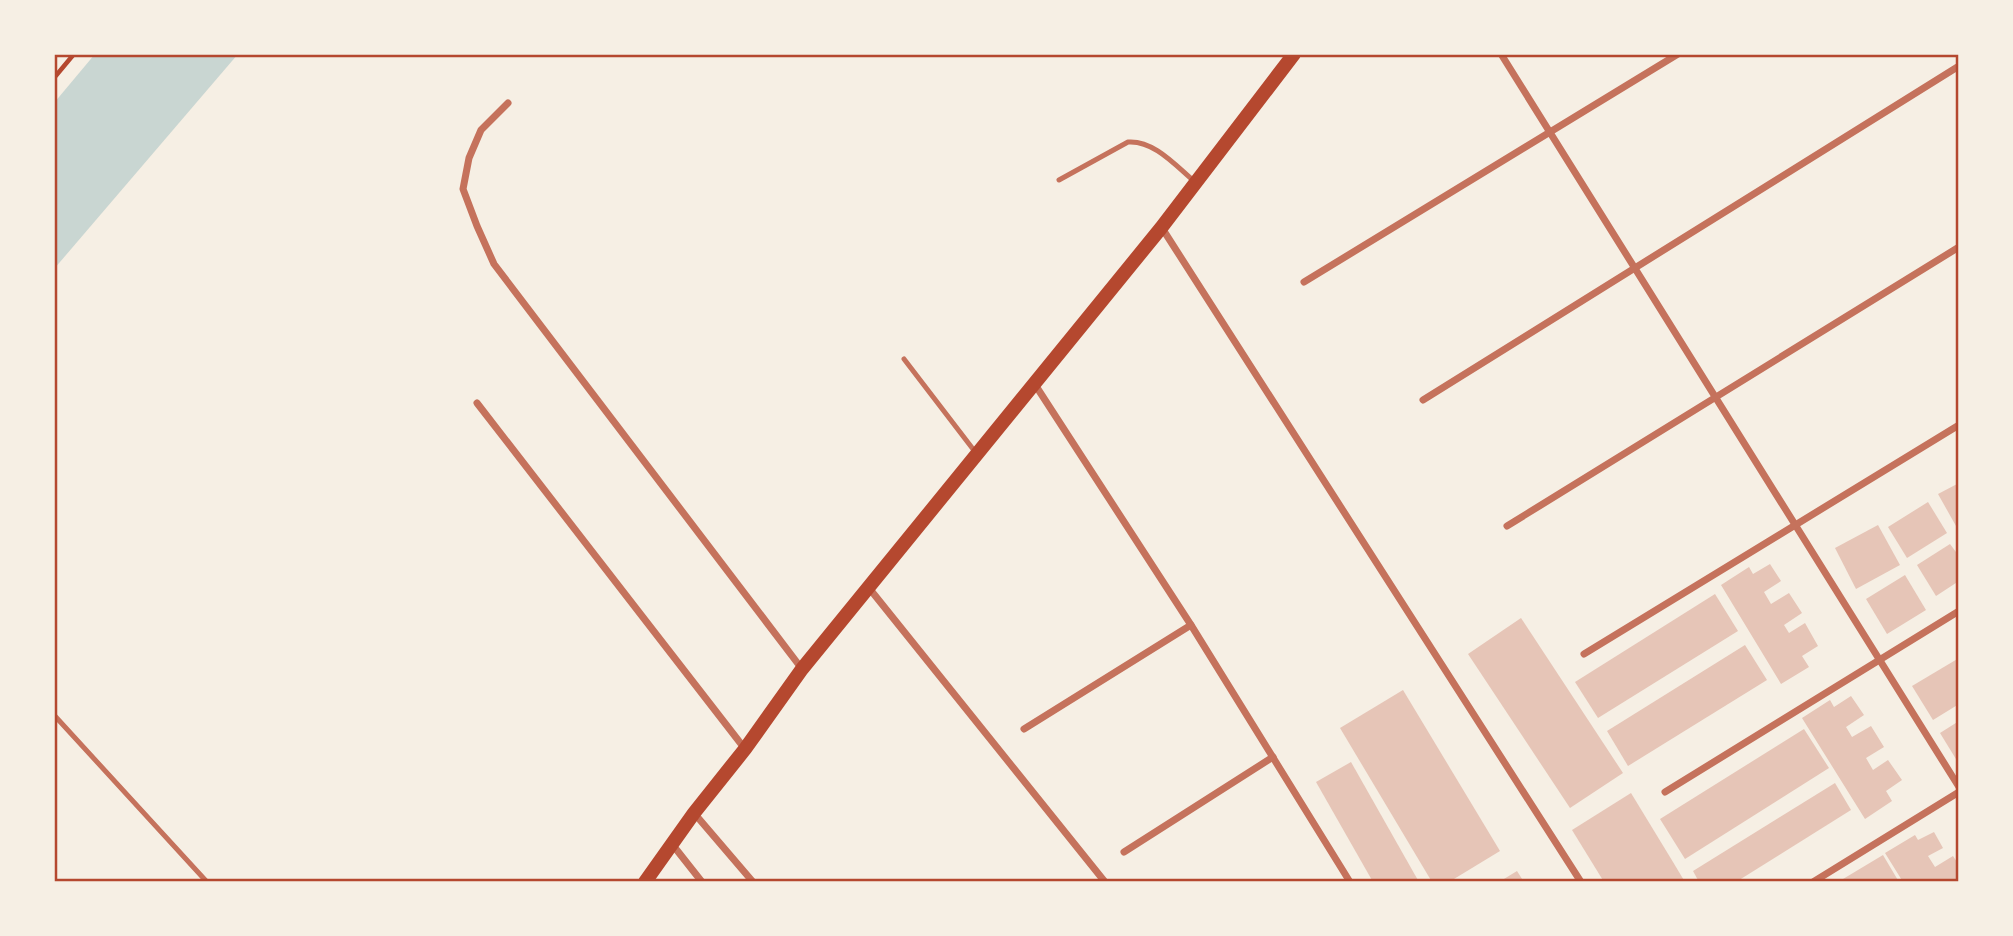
<svg xmlns="http://www.w3.org/2000/svg" width="2013" height="936" viewBox="0 0 2013 936" font-family="'Times New Roman',serif">
<style>
.water{fill:#c9d6d2}
.building{fill:#e6c5b7}
.lines{fill:none;stroke-linecap:round;stroke-linejoin:round}
.path{stroke:#b5482f;stroke-width:4.5}
.service{stroke:#c5725c;stroke-width:5}
.minor{stroke:#c5725c;stroke-width:7}
.secondary{stroke:#b5482f;stroke-width:14}
.neatline{fill:none;stroke:#b5482f;stroke-width:2.5}
</style>
<rect width="100%" height="100%" fill="#f6efe4"/>
<!-- water -->
<path class="water" d="M95 54H238L54 269V103Z"/>
<!-- building -->
<g class="building">
<path d="M1959 483V525L1956 526 1938 494Z"/>
<path d="M1928 502 1947 533 1907 558 1888 527Z"/>
<path d="M1878 525 1900 565 1856 589 1835 548Z"/>
<path d="M1950 544 1959 556V581L1936 596 1917 565Z"/>
<path d="M1770 564 1781 581 1764 592 1771 604 1789 593 1802 613 1784 625 1789 633 1805 623 1818 646 1802 656 1809 667 1781 684 1721 585 1749 567 1753 574Z"/>
<path d="M1905 575 1926 610 1887 634 1866 599Z"/>
<path d="M1715 594 1738 631 1598 718 1575 682Z"/>
<path d="M1521 618 1623 773 1570 808 1468 654Z"/>
<path d="M1745 645 1767 680 1628 766 1607 731Z"/>
<path d="M1959 658V704L1933 720 1912 686Z"/>
<path d="M1403 690 1500 851 1449 882H1432L1340 728Z"/>
<path d="M1851 696 1864 715 1846 727 1852 737 1871 726 1884 747 1866 758 1873 770 1888 760 1902 780 1886 791 1892 801 1865 819 1802 718 1830 700 1834 707Z"/>
<path d="M1959 721V764L1940 733Z"/>
<path d="M1804 729 1829 768 1685 859 1660 819Z"/>
<path d="M1351 762 1419 882H1373L1316 782Z"/>
<path d="M1835 783 1851 810 1736 882H1699L1693 871Z"/>
<path d="M1631 793 1673 862 1685 882H1604L1572 830Z"/>
<path d="M1934 832 1943 848 1928 856 1935 867 1953 856 1959 865V882H1903L1885 853 1915 835 1918 840Z"/>
<path d="M1883 855 1899 882H1838Z"/>
<path d="M1517 871 1524 882H1499Z"/>
</g>
<g class="lines">
<!-- path -->
<path class="path" d="M54 78 74 54"/>
<!-- service -->
<g class="service">
<path d="M1059 180 1128 142C1154 140 1176 166 1194 181"/>
<path d="M904 359 976 453"/>
<path d="M54 715 207 882"/>
</g>
<!-- minor -->
<g class="minor">
<path d="M1501 54 1959 787"/>
<path d="M508 103 481 130 469 158 463 189 477 226 494 264 802 669"/>
<path d="M1162 228 1581 882"/>
<path d="M1304 282 1678 54"/>
<path d="M1034 383 1191 625 1350 882"/>
<path d="M1423 400 1959 66"/>
<path d="M477 403 745 749"/>
<path d="M1507 526 1959 247"/>
<path d="M869 588 1105 882"/>
<path d="M1584 654 1959 425"/>
<path d="M1024 729 1191 625"/>
<path d="M1665 792 1959 611"/>
<path d="M694 813 753 882"/>
<path d="M672 844 702 882"/>
<path d="M1124 852 1273 757"/>
<path d="M1813 882 1959 792"/>
</g>
<!-- secondary -->
<path class="secondary" d="M645 882 694 813 745 749 802 669 1161 228 1294 54"/>
</g>
<!-- border -->
<rect width="2013" height="936" fill="none" stroke="#f6efe4" stroke-width="112"/>
<rect x="56" y="56" width="1901" height="824" class="neatline"/>
</svg>
